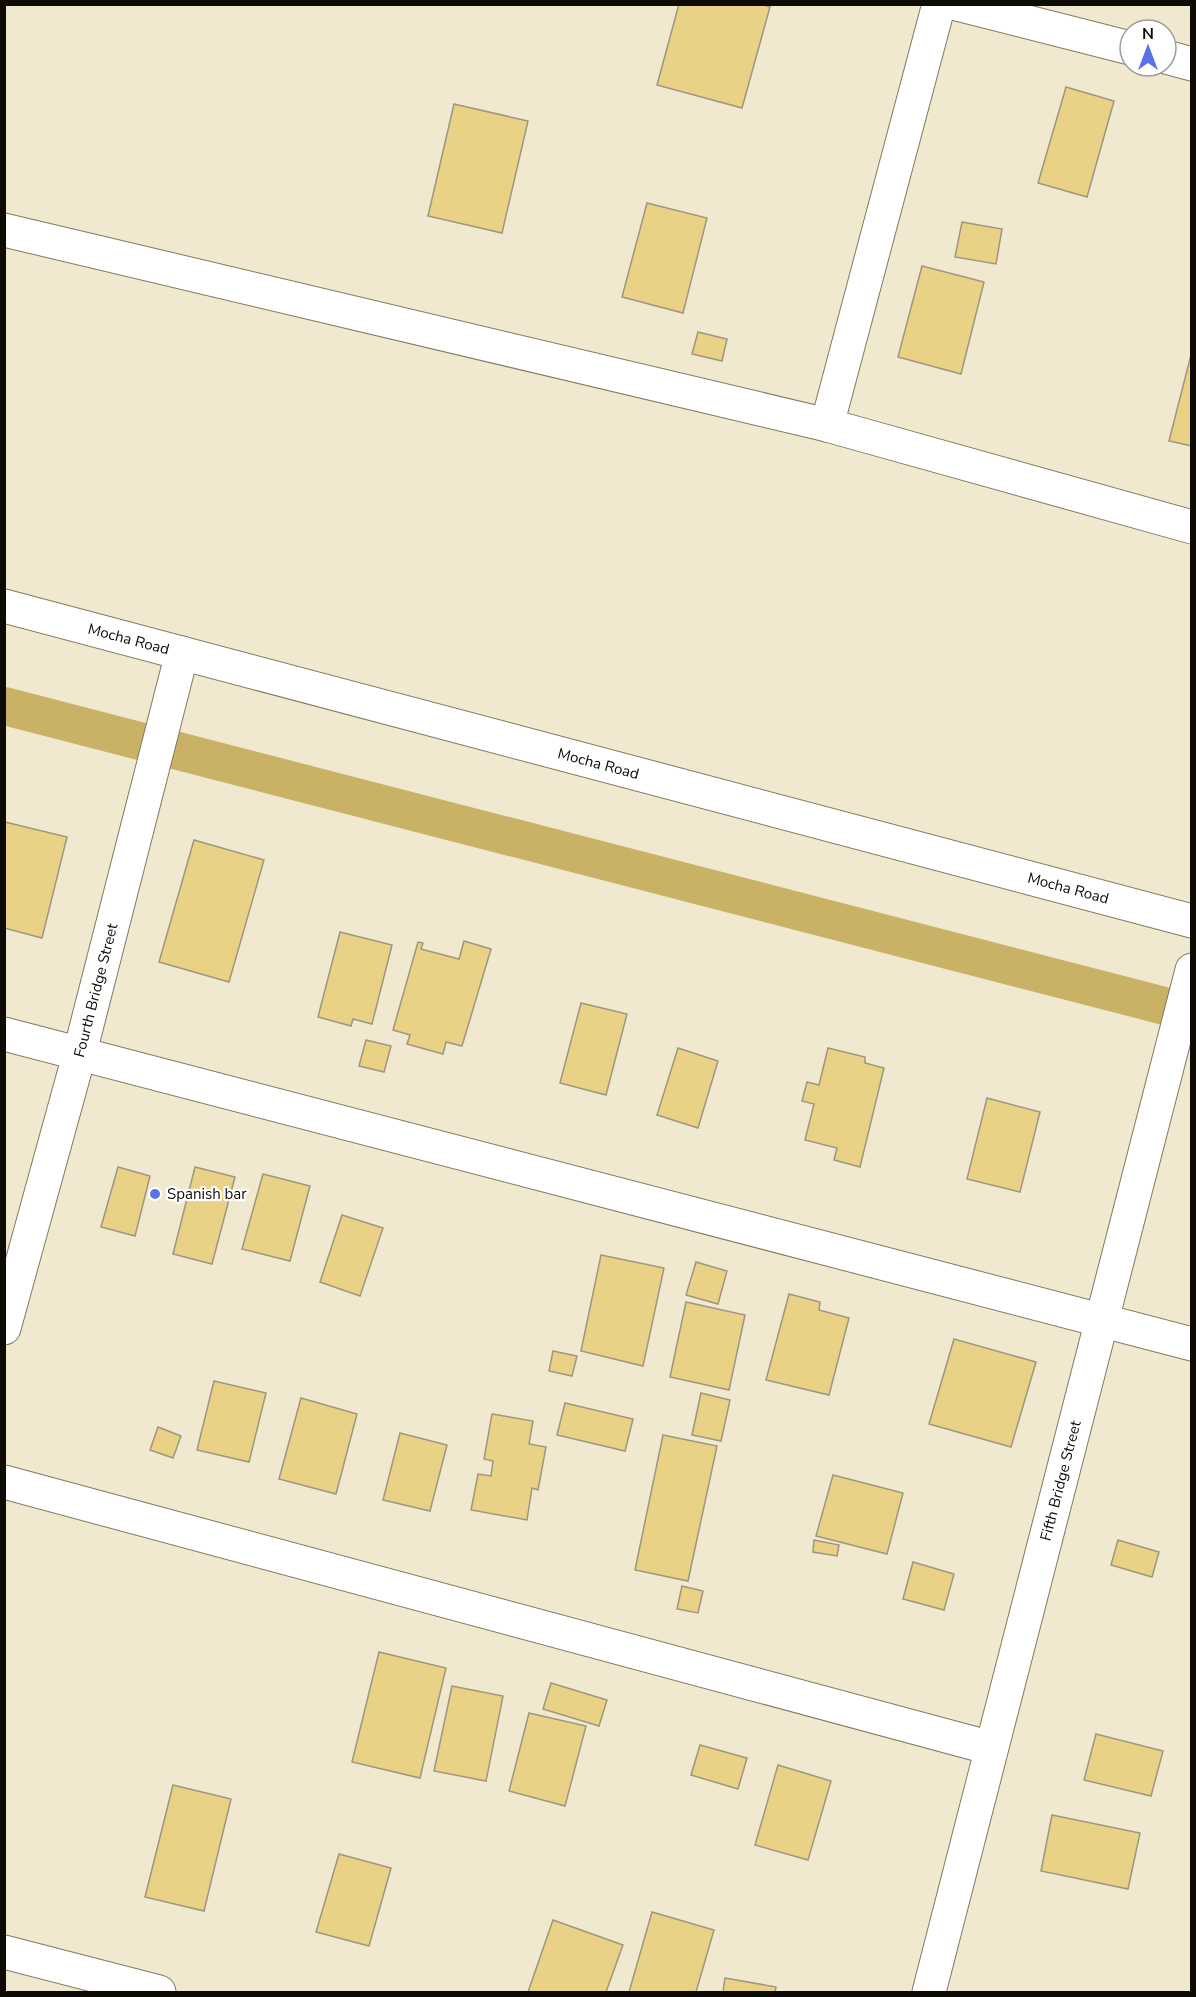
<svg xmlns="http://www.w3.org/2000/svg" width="1196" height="1997" viewBox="0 0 1196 1997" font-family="'Nunito Sans',sans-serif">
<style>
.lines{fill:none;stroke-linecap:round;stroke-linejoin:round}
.canal{stroke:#c9b266;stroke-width:38}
.building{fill:#e9d185;stroke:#9e967e;stroke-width:1.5}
.minor-casing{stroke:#807961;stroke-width:35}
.minor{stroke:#fff;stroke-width:33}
.poi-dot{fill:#5d71e8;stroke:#fff;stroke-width:2}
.labels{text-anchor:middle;stroke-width:4.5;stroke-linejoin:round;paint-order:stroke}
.street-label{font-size:15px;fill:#0e0b04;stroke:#fff}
.poi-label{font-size:15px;fill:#0e0b04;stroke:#fff;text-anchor:start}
</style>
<rect width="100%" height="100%" fill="#f1e9cf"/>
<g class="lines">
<!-- canal -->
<path class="canal" d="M4 706 1192 1013"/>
</g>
<!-- building -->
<g class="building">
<path d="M679 4H761L770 7 742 108 657 85Z"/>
<path d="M1066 87 1114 101 1087 197 1038 183Z"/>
<path d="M454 104 528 121 502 233 428 216Z"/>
<path d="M647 203 707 218 683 313 622 297Z"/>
<path d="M962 222 1002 229 996 264 955 257Z"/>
<path d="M922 266 984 282 961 374 898 357Z"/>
<path d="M698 332 727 339 722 361 692 354Z"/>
<path d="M1192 351V446L1169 441Z"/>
<path d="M5 822 67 837 42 938 4 928Z"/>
<path d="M194 840 264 860 229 982 159 962Z"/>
<path d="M340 932 392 945 372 1024 353 1019 351 1026 318 1017Z"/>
<path d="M464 941 491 949 462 1046 446 1042 443 1054 407 1044 410 1035 393 1030 418 942 423 943 421 949 459 959Z"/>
<path d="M581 1003 627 1014 606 1095 560 1083Z"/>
<path d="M366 1040 391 1046 384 1072 359 1066Z"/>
<path d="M678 1048 718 1061 698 1128 657 1115Z"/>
<path d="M828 1048 865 1057V1063L884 1068 860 1167 834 1160 837 1148 805 1140 814 1104 802 1101 807 1082 819 1085Z"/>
<path d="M987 1098 1040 1112 1020 1192 967 1179Z"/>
<path d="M118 1167 150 1176 135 1236 101 1227Z"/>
<path d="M195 1167 235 1177 212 1264 173 1254Z"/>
<path d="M263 1174 310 1186 290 1261 242 1249Z"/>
<path d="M342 1215 383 1228 360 1296 320 1282Z"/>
<path d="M601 1255 664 1268 643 1366 581 1351Z"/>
<path d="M696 1262 727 1271 718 1304 686 1295Z"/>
<path d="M789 1294 820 1302 819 1310 849 1318 829 1395 766 1380Z"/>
<path d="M686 1302 745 1315 729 1390 670 1377Z"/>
<path d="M954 1339 1036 1362 1011 1447 929 1424Z"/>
<path d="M553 1351 577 1356 572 1376 549 1371Z"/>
<path d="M214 1381 266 1393 249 1462 197 1450Z"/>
<path d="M701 1393 730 1400 721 1441 692 1435Z"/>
<path d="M301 1398 357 1414 336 1494 279 1479Z"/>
<path d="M565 1403 633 1419 625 1451 557 1435Z"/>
<path d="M492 1414 533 1421 529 1444 546 1447 538 1490 532 1488 527 1520 471 1510 478 1474 491 1476 493 1461 484 1459Z"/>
<path d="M158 1427 181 1436 173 1458 150 1450Z"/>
<path d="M400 1433 447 1445 430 1511 383 1500Z"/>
<path d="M663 1435 717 1446 688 1581 635 1570Z"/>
<path d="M833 1475 903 1493 887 1554 816 1536Z"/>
<path d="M814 1540 839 1545 837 1556 813 1552Z"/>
<path d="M1118 1540 1159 1552 1152 1577 1111 1565Z"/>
<path d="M913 1562 954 1574 944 1610 903 1599Z"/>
<path d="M682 1586 703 1591 698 1613 677 1609Z"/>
<path d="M379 1652 446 1668 420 1778 352 1762Z"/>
<path d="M551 1683 607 1700 599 1726 543 1709Z"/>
<path d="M452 1686 503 1696 486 1781 434 1771Z"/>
<path d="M529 1713 586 1726 565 1806 509 1791Z"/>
<path d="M1096 1734 1163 1751 1151 1796 1084 1780Z"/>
<path d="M700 1745 747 1758 738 1789 691 1775Z"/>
<path d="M778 1765 831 1781 808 1860 755 1845Z"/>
<path d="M173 1785 231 1799 204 1911 145 1897Z"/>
<path d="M1052 1815 1140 1833 1128 1889 1041 1871Z"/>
<path d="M339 1854 391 1868 369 1946 316 1932Z"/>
<path d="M652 1912 714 1930 696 1992H629Z"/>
<path d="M553 1920 623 1945 606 1992H528Z"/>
<path d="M725 1978 776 1987 775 1992H723Z"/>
</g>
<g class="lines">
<!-- minor casing -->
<g class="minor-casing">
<g id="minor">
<path d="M957 4 1130 48"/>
<path d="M1166 57 1192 64"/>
<path d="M4 230 827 425 1192 527"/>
<path d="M827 425 939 4"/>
<path id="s1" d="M4 606 1192 921"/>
<path d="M4 1034 1192 1344"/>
<path id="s2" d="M4 1328 80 1052 182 653"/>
<path d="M4 1482 991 1748"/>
<path d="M4 1952 159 1992"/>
<path id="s3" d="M929 1992 1192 970"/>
</g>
</g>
<!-- minor -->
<use href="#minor" class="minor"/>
</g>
<!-- markers -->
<circle class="poi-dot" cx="155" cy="1194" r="6"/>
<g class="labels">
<!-- street labels -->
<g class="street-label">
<text dy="5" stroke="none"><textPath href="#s1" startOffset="129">Mocha Road</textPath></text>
<text dy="5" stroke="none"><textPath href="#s1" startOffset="615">Mocha Road</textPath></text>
<text dy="5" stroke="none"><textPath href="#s1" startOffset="1101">Mocha Road</textPath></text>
<text dy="5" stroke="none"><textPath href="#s2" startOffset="350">Fourth Bridge Street</textPath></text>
<text dy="5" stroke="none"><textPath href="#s3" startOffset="528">Fifth Bridge Street</textPath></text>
</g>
<!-- poi labels -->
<g class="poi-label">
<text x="167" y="1199">Spanish bar</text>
</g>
</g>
<!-- border -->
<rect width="1196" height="1997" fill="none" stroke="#0e0b04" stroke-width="12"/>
<!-- north arrow -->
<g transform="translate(1148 48)"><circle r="28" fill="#ffffff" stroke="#9f9d9b" stroke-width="1.5"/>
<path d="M0-4.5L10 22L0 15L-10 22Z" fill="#5d71e8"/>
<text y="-9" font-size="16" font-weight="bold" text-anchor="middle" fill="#0e0b04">N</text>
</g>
</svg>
